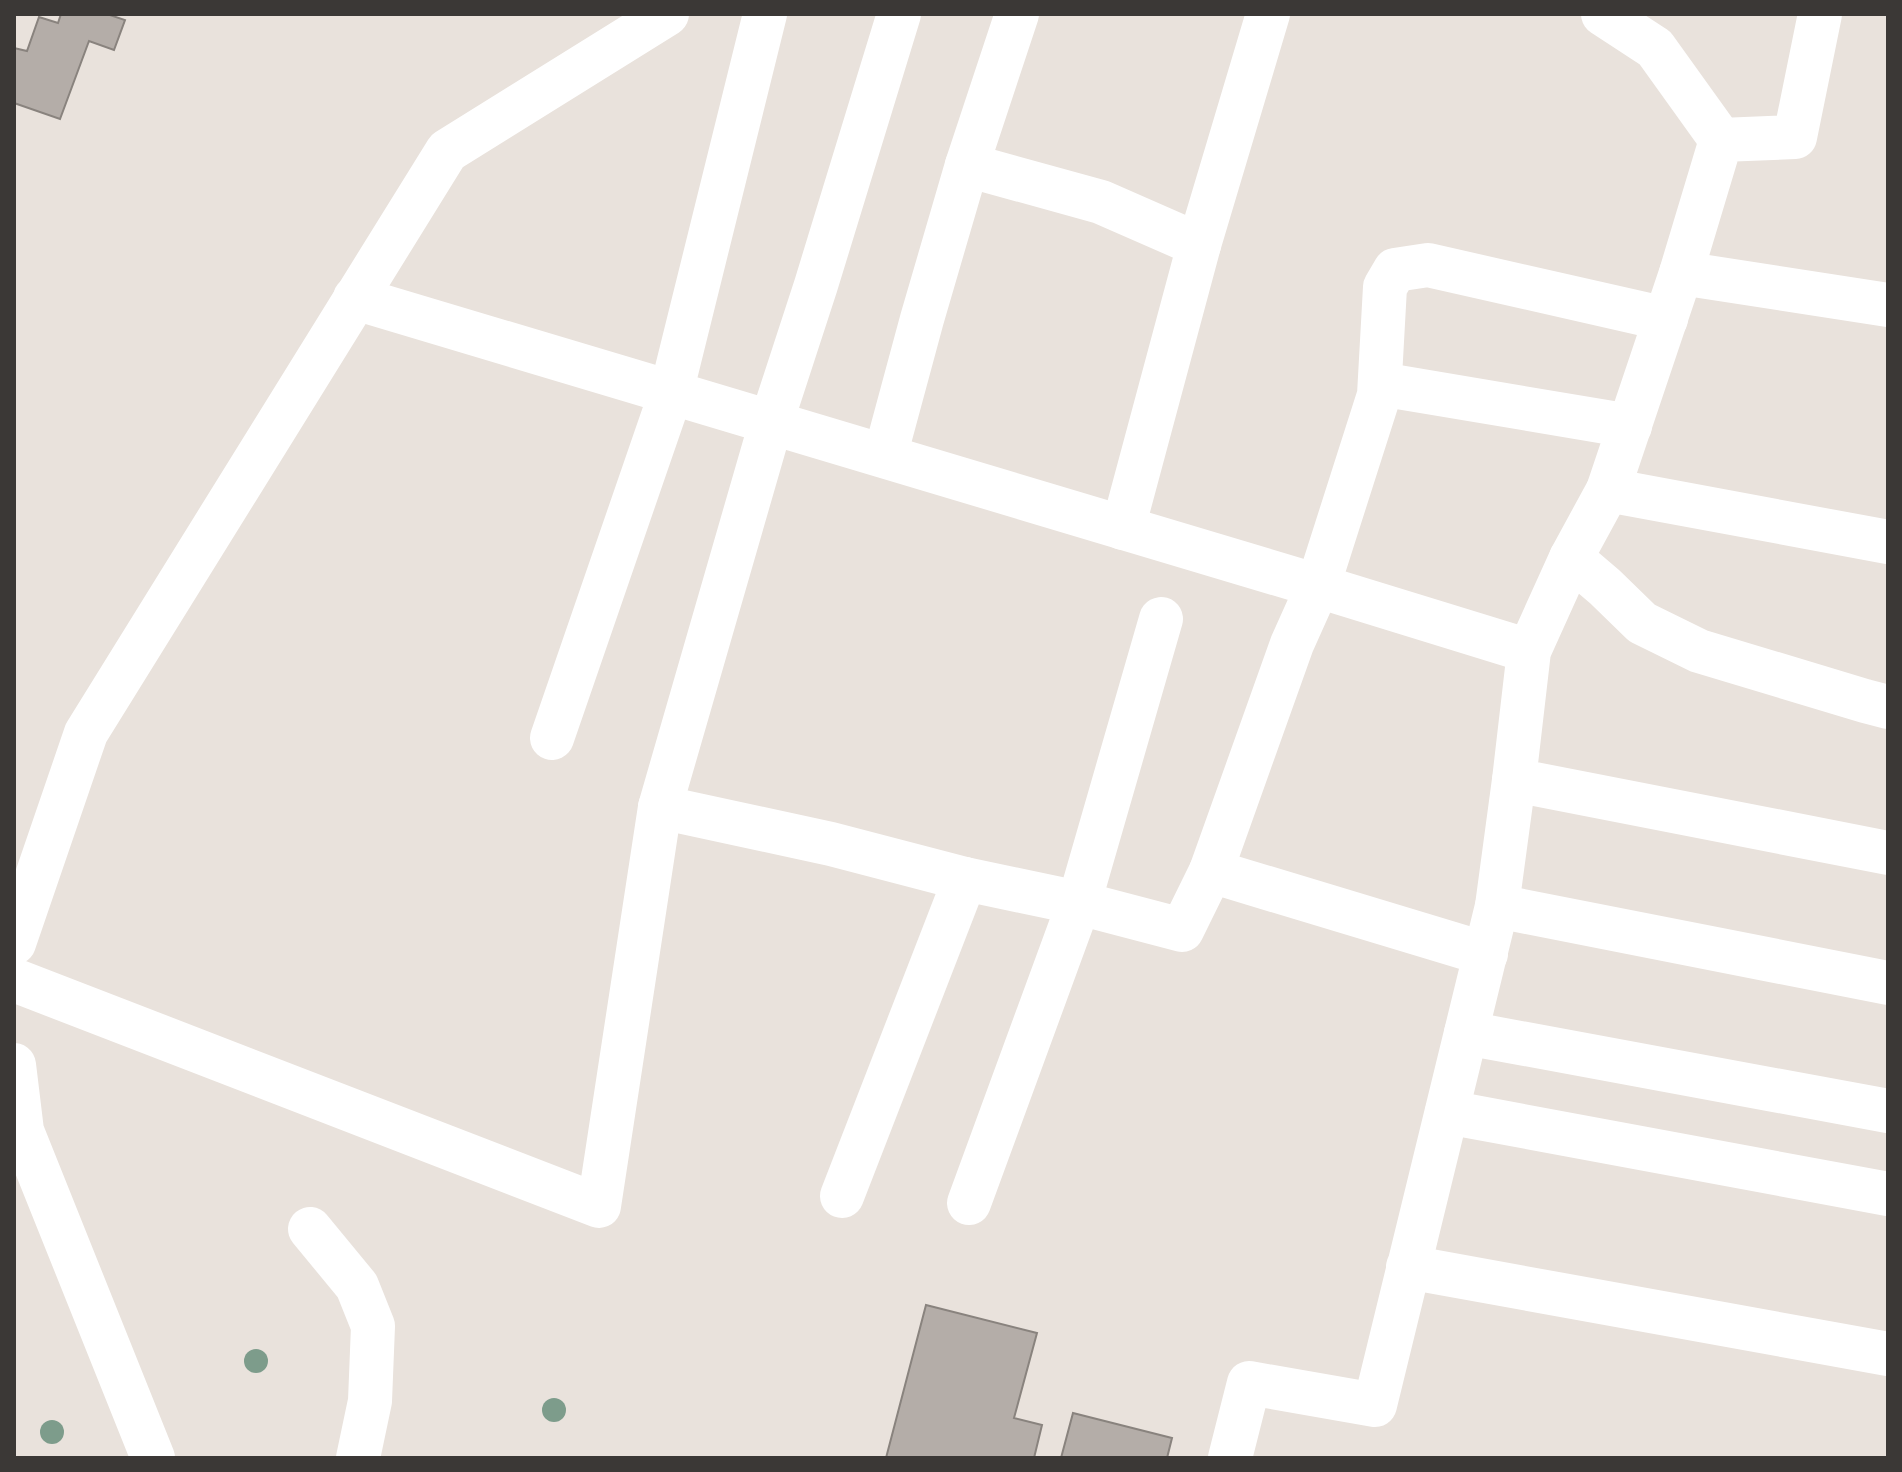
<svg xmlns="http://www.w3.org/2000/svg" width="1902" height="1472" viewBox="0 0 1902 1472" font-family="'PT Sans',sans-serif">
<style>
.building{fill:#b4ada8;stroke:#89837e;stroke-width:2}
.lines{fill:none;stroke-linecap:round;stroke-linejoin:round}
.minor{stroke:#fff;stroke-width:44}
.tree{fill:#7d9c8b}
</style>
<rect width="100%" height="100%" fill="#e9e2dc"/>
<!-- building -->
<g class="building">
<path d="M61 14H107L125 20 114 50 89 41 60 119 14 103V48L27 51 39 17 58 23Z"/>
<path d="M926 1305 1037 1333 1014 1418 1042 1425 1034 1458H886Z"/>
<path d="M1073 1413 1172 1438 1167 1458H1061Z"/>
</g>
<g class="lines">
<!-- minor -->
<g class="minor">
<path d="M1603 14 1655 48 1721 140"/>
<path d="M1820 14 1795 137 1721 140 1681 273 1608 490 1571 558 1529 651 1514 780 1888 853"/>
<path d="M967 165 1101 202 1199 245"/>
<path d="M1681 273 1888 305"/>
<path d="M355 298 1318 586 1529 651"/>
<path d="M1380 384 1630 426"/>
<path d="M885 456 922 319 967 165 1017 14"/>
<path d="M1608 490 1888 542"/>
<path d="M1123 528 1199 245 1268 14"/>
<path d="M1571 558 1605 587 1642 623 1699 651 1865 701 1888 707"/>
<path d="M552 738 671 393 765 14"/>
<path d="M660 807 771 423 816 285 899 14"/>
<path d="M1211 871 1292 644 1318 586 1379 395 1385 287 1395 270 1428 265 1666 319"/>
<path d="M1497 906 1888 983"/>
<path d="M14 943 86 733 447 151 667 14"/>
<path d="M14 980 599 1206 660 807 831 844 965 879 1079 903 1182 930 1211 871 1486 954"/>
<path d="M1466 1033 1888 1111"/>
<path d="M14 1065 22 1131 153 1458"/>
<path d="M1447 1112 1888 1194"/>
<path d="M842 1196 965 879"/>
<path d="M969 1203 1079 903 1161 619"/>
<path d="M310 1229 357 1286 373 1326 370 1401 358 1458"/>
<path d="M1408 1267 1888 1354"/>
<path d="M1230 1458 1249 1383 1375 1405 1497 906 1514 780"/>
</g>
</g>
<!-- trees -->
<g class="tree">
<circle cx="256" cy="1361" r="12"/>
<circle cx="554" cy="1410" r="12"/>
<circle cx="52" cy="1432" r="12"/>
</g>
<!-- border -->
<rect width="1902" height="1472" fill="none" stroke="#3b3836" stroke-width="32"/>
</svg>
